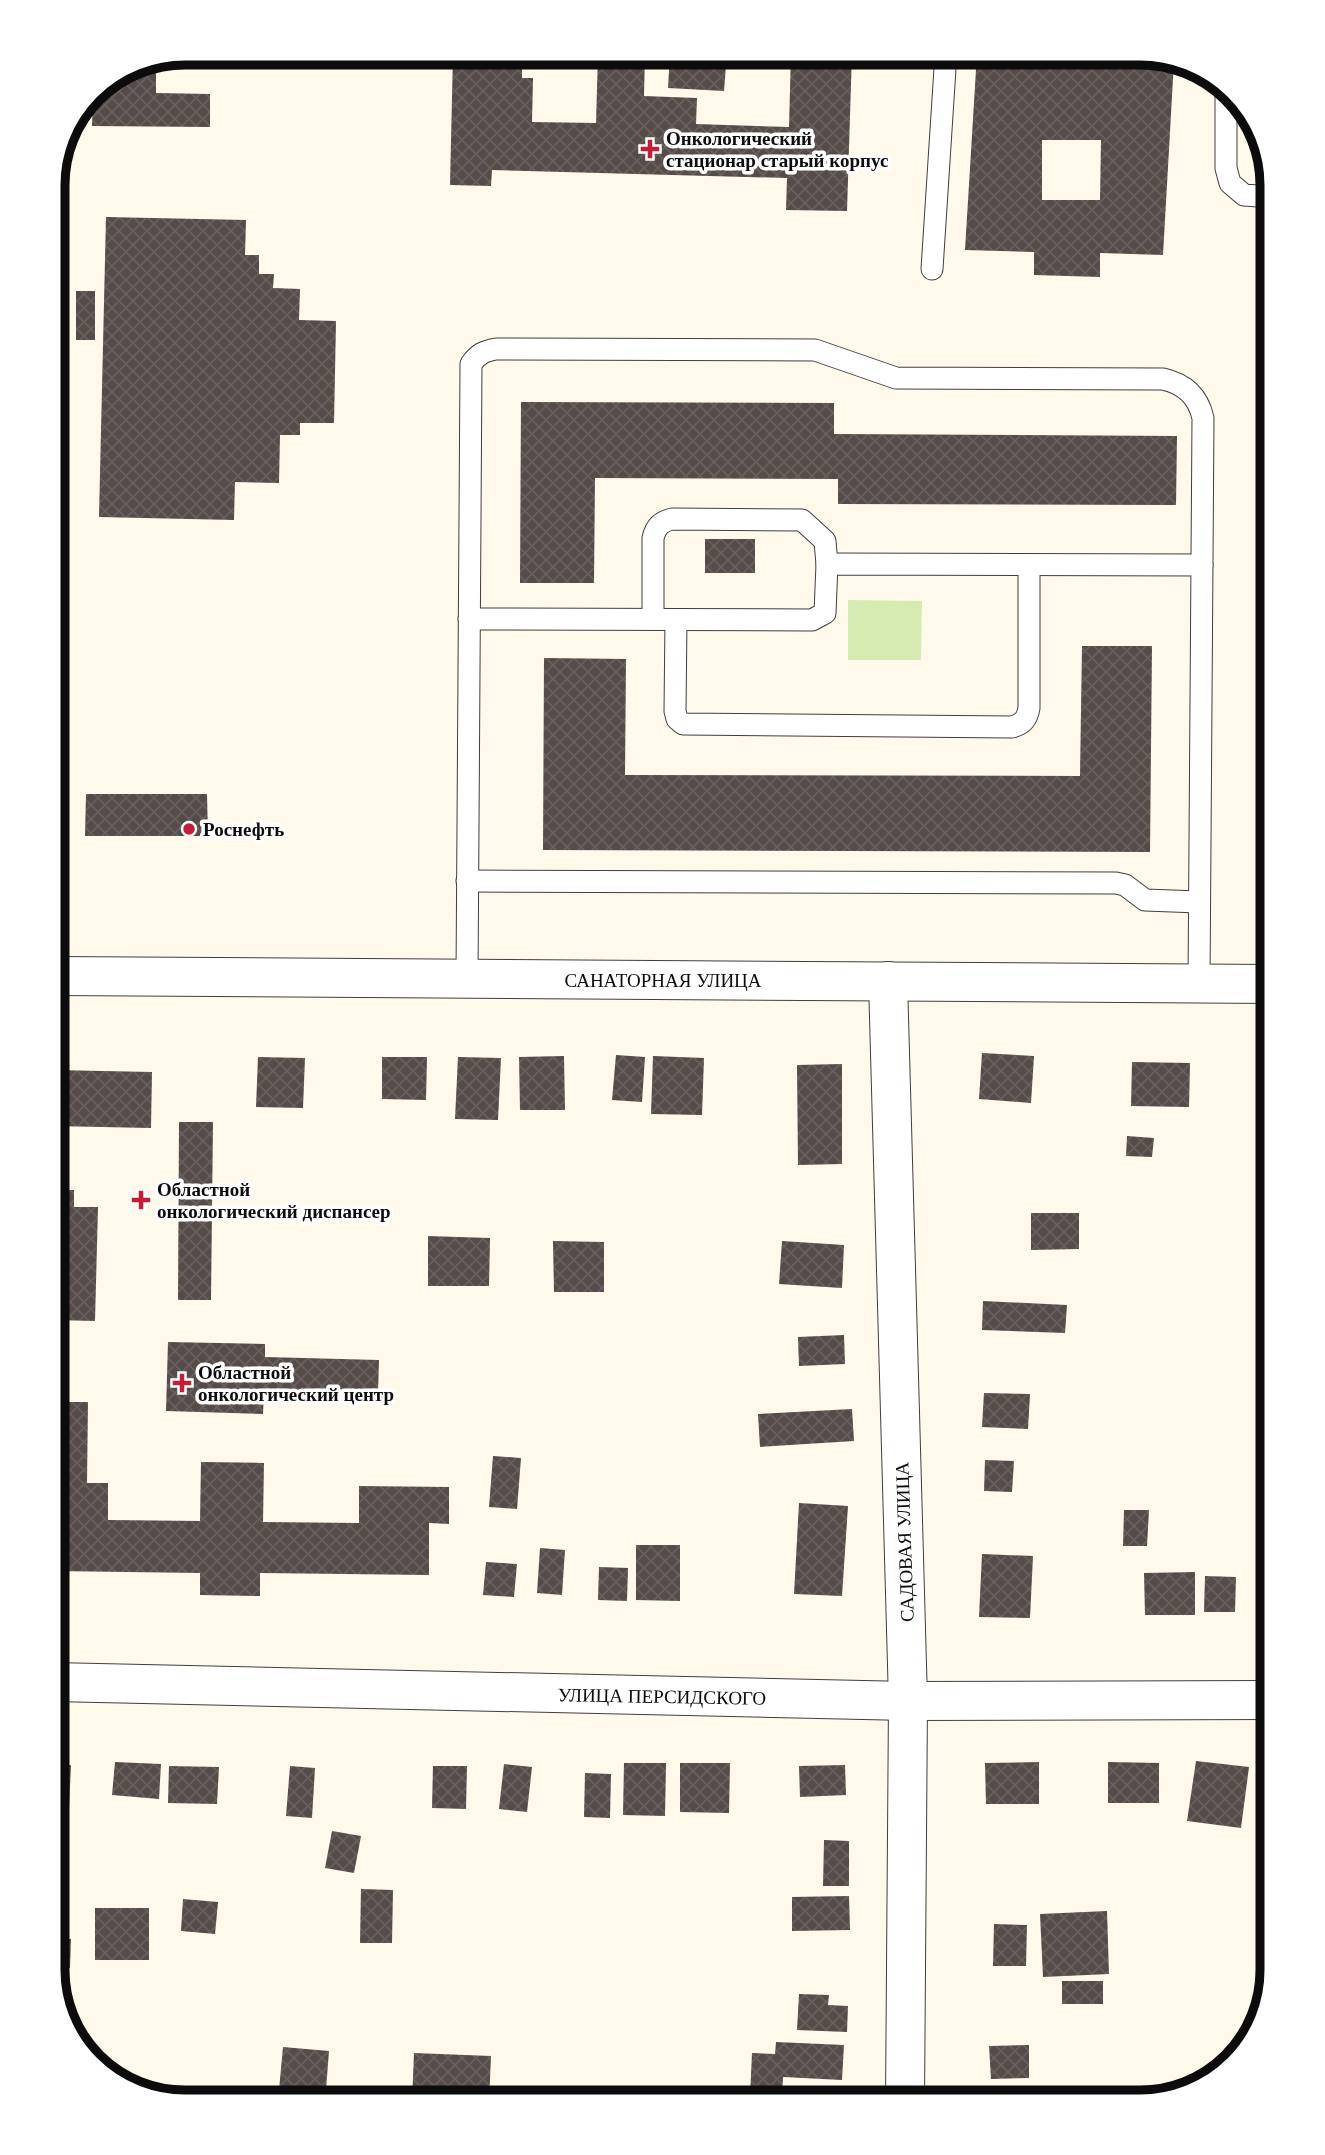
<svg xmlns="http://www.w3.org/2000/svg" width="1325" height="2155" viewBox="0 0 1325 2155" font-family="'Times New Roman',serif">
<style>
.park{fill:#d6ebb2}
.building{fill:url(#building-cross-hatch);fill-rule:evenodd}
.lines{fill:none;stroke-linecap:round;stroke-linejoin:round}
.service-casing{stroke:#3f3f3f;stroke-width:23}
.minor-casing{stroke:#3f3f3f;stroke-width:40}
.service{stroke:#fff;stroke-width:21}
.minor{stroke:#fff;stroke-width:38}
.poi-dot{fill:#c31d38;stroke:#fff;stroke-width:2.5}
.labels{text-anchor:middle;stroke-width:7;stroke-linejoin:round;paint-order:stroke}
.poi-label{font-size:19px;font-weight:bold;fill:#0c0c0c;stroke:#fff;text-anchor:start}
.street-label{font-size:19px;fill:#0c0c0c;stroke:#fff}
.rim{fill:none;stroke:#0c0c0c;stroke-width:9}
</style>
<defs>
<pattern id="building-cross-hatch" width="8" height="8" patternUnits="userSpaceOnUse" patternTransform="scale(1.75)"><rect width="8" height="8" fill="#554b48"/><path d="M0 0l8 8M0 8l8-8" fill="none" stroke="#68605e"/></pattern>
</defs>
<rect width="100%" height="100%" fill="#fff9eb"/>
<!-- park -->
<path class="park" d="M848 600 922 601 921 660H848Z"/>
<!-- building -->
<g class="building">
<path d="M453 53H522V78H533L532 122 596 123 598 53H645L644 96 697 98 696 124 789 127 791 53H852L847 211 786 210 787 178 492 170 491 186 450 185Z"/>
<path d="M670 53H727L724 91 668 88Z"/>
<path d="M977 53H1150L1174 61 1163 255 1100 253V277L1034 275V252L965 250ZM1042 140H1101L1100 200H1042Z"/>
<path d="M156 58V93L210 94V127L92 126 93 90 134 62Z"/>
<path d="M106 217 246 220 245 255H259V274H274L273 288 300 289 299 320 336 321 334 423H300V435H280L279 483 235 482 234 520 99 517Z"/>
<rect x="76" y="291" width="19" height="49"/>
<path d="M521 402 834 403V434L1177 436 1176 505 838 504V479L595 478 594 583H520Z"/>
<rect x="705" y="539" width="50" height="34"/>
<path d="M1082 646H1152L1150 852 543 850 544 658 626 659 625 775 1080 776Z"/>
<path d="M86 794H207L208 836H85Z"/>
<path d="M982 1053 1034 1056 1031 1103 979 1099Z"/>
<path d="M616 1055 645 1057 642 1102 612 1100Z"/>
<path d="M564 1056 565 1110H520L519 1057Z"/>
<path d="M653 1056 704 1058 702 1115 651 1114Z"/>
<path d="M258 1057 305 1058 303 1108 256 1107Z"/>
<path d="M382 1057H427L426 1100 382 1099Z"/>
<path d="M458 1057 501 1058 498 1120 455 1119Z"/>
<path d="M1265 1060H1272V1130H1264Z"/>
<path d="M1132 1062 1190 1063 1189 1107 1131 1106Z"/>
<path d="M842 1064V1164L798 1165 797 1065Z"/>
<path d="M53 1070 152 1072 151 1128 53 1126Z"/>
<path d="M179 1122H213L211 1300H178Z"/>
<path d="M1127 1136 1154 1138 1152 1157 1126 1156Z"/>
<path d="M1258 1152 1272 1153V1216H1257Z"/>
<path d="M53 1190H74V1207H98L95 1321 53 1320Z"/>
<path d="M1031 1213H1079V1249L1031 1250Z"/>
<path d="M428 1236 490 1238 489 1286H428Z"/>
<path d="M553 1241 604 1242V1292H554Z"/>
<path d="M782 1241 844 1245 842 1288 779 1284Z"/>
<path d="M983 1301 1067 1305 1065 1333 982 1330Z"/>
<path d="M844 1335 845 1364 799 1366 798 1337Z"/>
<path d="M168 1342 265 1344V1357L379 1360 378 1393 264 1390 263 1414 166 1411Z"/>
<path d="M984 1393 1030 1394 1028 1429 982 1427Z"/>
<path d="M53 1402H88L87 1483H108V1520L200 1521 201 1462 264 1463 263 1522 359 1523V1486L449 1487V1524L429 1523V1575L260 1573V1596L200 1595V1573L53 1571Z"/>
<path d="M852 1409 854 1441 760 1447 758 1414Z"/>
<path d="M493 1456 521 1458 517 1509 489 1507Z"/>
<path d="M985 1460 1014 1461 1012 1492 984 1491Z"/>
<path d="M799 1503 848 1506 842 1596 794 1594Z"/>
<path d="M1124 1510H1149L1147 1546H1123Z"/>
<path d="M636 1545H680V1601L636 1600Z"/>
<path d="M540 1548 565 1550 562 1595 537 1593Z"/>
<path d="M982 1554 1033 1556 1030 1618 979 1617Z"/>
<path d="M486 1562 517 1564 514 1597 483 1595Z"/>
<path d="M599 1567 628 1568 627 1601 598 1600Z"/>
<path d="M1261 1570H1272V1612L1258 1611Z"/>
<path d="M1195 1572V1615H1145L1144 1573Z"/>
<path d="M1205 1576 1236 1577 1235 1612H1204Z"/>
<path d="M1196 1761 1249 1767 1241 1828 1187 1821Z"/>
<path d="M115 1762 161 1764 159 1799 112 1795Z"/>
<path d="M1039 1762V1804H986L985 1763Z"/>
<path d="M1108 1762 1159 1763V1803H1108Z"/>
<path d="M624 1763H666L665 1816 623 1815Z"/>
<path d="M680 1763H730L729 1813 680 1812Z"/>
<path d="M53 1764 71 1765 69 1809 53 1808Z"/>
<path d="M504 1764 532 1767 527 1812 499 1809Z"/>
<path d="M845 1765 846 1795 800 1797 799 1766Z"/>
<path d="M169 1766 219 1767 217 1804 168 1803Z"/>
<path d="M290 1766 315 1768 312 1818 286 1816Z"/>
<path d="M433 1766H467L466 1809 432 1808Z"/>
<path d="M1257 1772H1272V1826H1258Z"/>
<path d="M585 1773 611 1774 610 1818 584 1817Z"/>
<path d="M332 1831 361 1836 354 1873 325 1868Z"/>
<path d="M824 1840 849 1841V1886H823Z"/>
<path d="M361 1889 393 1890 392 1943H360Z"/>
<path d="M849 1896 850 1930 792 1931V1897Z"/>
<path d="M183 1899 218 1902 215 1934 181 1931Z"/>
<rect x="95" y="1908" width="54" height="52"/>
<path d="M1107 1911 1109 1974 1043 1977 1040 1914Z"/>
<path d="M994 1924 1027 1925 1026 1966H993Z"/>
<path d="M53 1938 71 1939 70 1968H53Z"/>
<rect x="1062" y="1981" width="41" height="23"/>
<path d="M799 1994 829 1995 828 2005 848 2006 847 2032 797 2030Z"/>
<path d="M776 2042 844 2045 842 2080 783 2077 782 2098 750 2097 752 2053 775 2054Z"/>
<path d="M1029 2045V2078L991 2079 989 2046Z"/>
<path d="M283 2047 329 2051 325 2102 278 2101Z"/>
<path d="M414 2053 491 2056 489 2102H412Z"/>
</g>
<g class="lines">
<!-- service casing -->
<g class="service-casing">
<g id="service">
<path d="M1226 88V168L1230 183 1244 195 1272 197"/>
<path d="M932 269 946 53"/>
<path d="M469 619 812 620 825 613 827 564 1202 565"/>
<path d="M653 619V538C656 526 661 522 672 519L802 520 825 541 827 564"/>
<path d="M676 620 675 711 677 719 683 724 1012 727C1023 724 1027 719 1029 708V565"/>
<path d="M467 881 1116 883 1125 885 1145 900 1199 902"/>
<path d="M467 979 471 364C478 354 484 351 496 349L815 350 896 378 1163 379C1185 384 1198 396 1203 418L1199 983"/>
</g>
</g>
<!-- minor casing -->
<g class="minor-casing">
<g id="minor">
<path d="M53 976 1272 984"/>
<path d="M888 981 908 1701 905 2102"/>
<path d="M53 1682 908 1701 1272 1700"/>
</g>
</g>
<!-- service -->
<use href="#service" class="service"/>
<!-- minor -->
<use href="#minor" class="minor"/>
</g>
<!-- markers -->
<g class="poi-dot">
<path d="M646.5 138.5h7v7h7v7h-7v7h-7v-7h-7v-7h7z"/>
<circle cx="189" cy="829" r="7"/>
<path d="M137.5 1189.5h7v7h7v7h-7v7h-7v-7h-7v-7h7z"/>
<path d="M178.5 1372.5h7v7h7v7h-7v7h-7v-7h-7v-7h7z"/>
</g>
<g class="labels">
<!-- poi labels -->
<g class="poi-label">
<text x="666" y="145">Онкологический<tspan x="666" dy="22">стационар старый корпус</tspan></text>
<text x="203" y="836">Роснефть</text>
<text x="157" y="1196">Областной<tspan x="157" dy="22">онкологический диспансер</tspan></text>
<text x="198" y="1379">Областной<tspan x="198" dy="22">онкологический центр</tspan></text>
</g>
<!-- street labels -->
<g class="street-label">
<text x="663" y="987">САНАТОРНАЯ УЛИЦА</text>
<text transform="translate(904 1542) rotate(-92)" y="7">САДОВАЯ УЛИЦА</text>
<text transform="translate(662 1696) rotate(1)" y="7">УЛИЦА ПЕРСИДСКОГО</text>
</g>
</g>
<!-- crop -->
<path d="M0 0H1325V2155H0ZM185 65H1140A120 120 0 0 1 1260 185V1970A120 120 0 0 1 1140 2090H185A120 120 0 0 1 65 1970V185A120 120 0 0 1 185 65Z" fill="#fff" fill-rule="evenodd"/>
<path class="rim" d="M185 65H1140A120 120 0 0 1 1260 185V1970A120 120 0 0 1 1140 2090H185A120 120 0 0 1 65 1970V185A120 120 0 0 1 185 65Z"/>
</svg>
